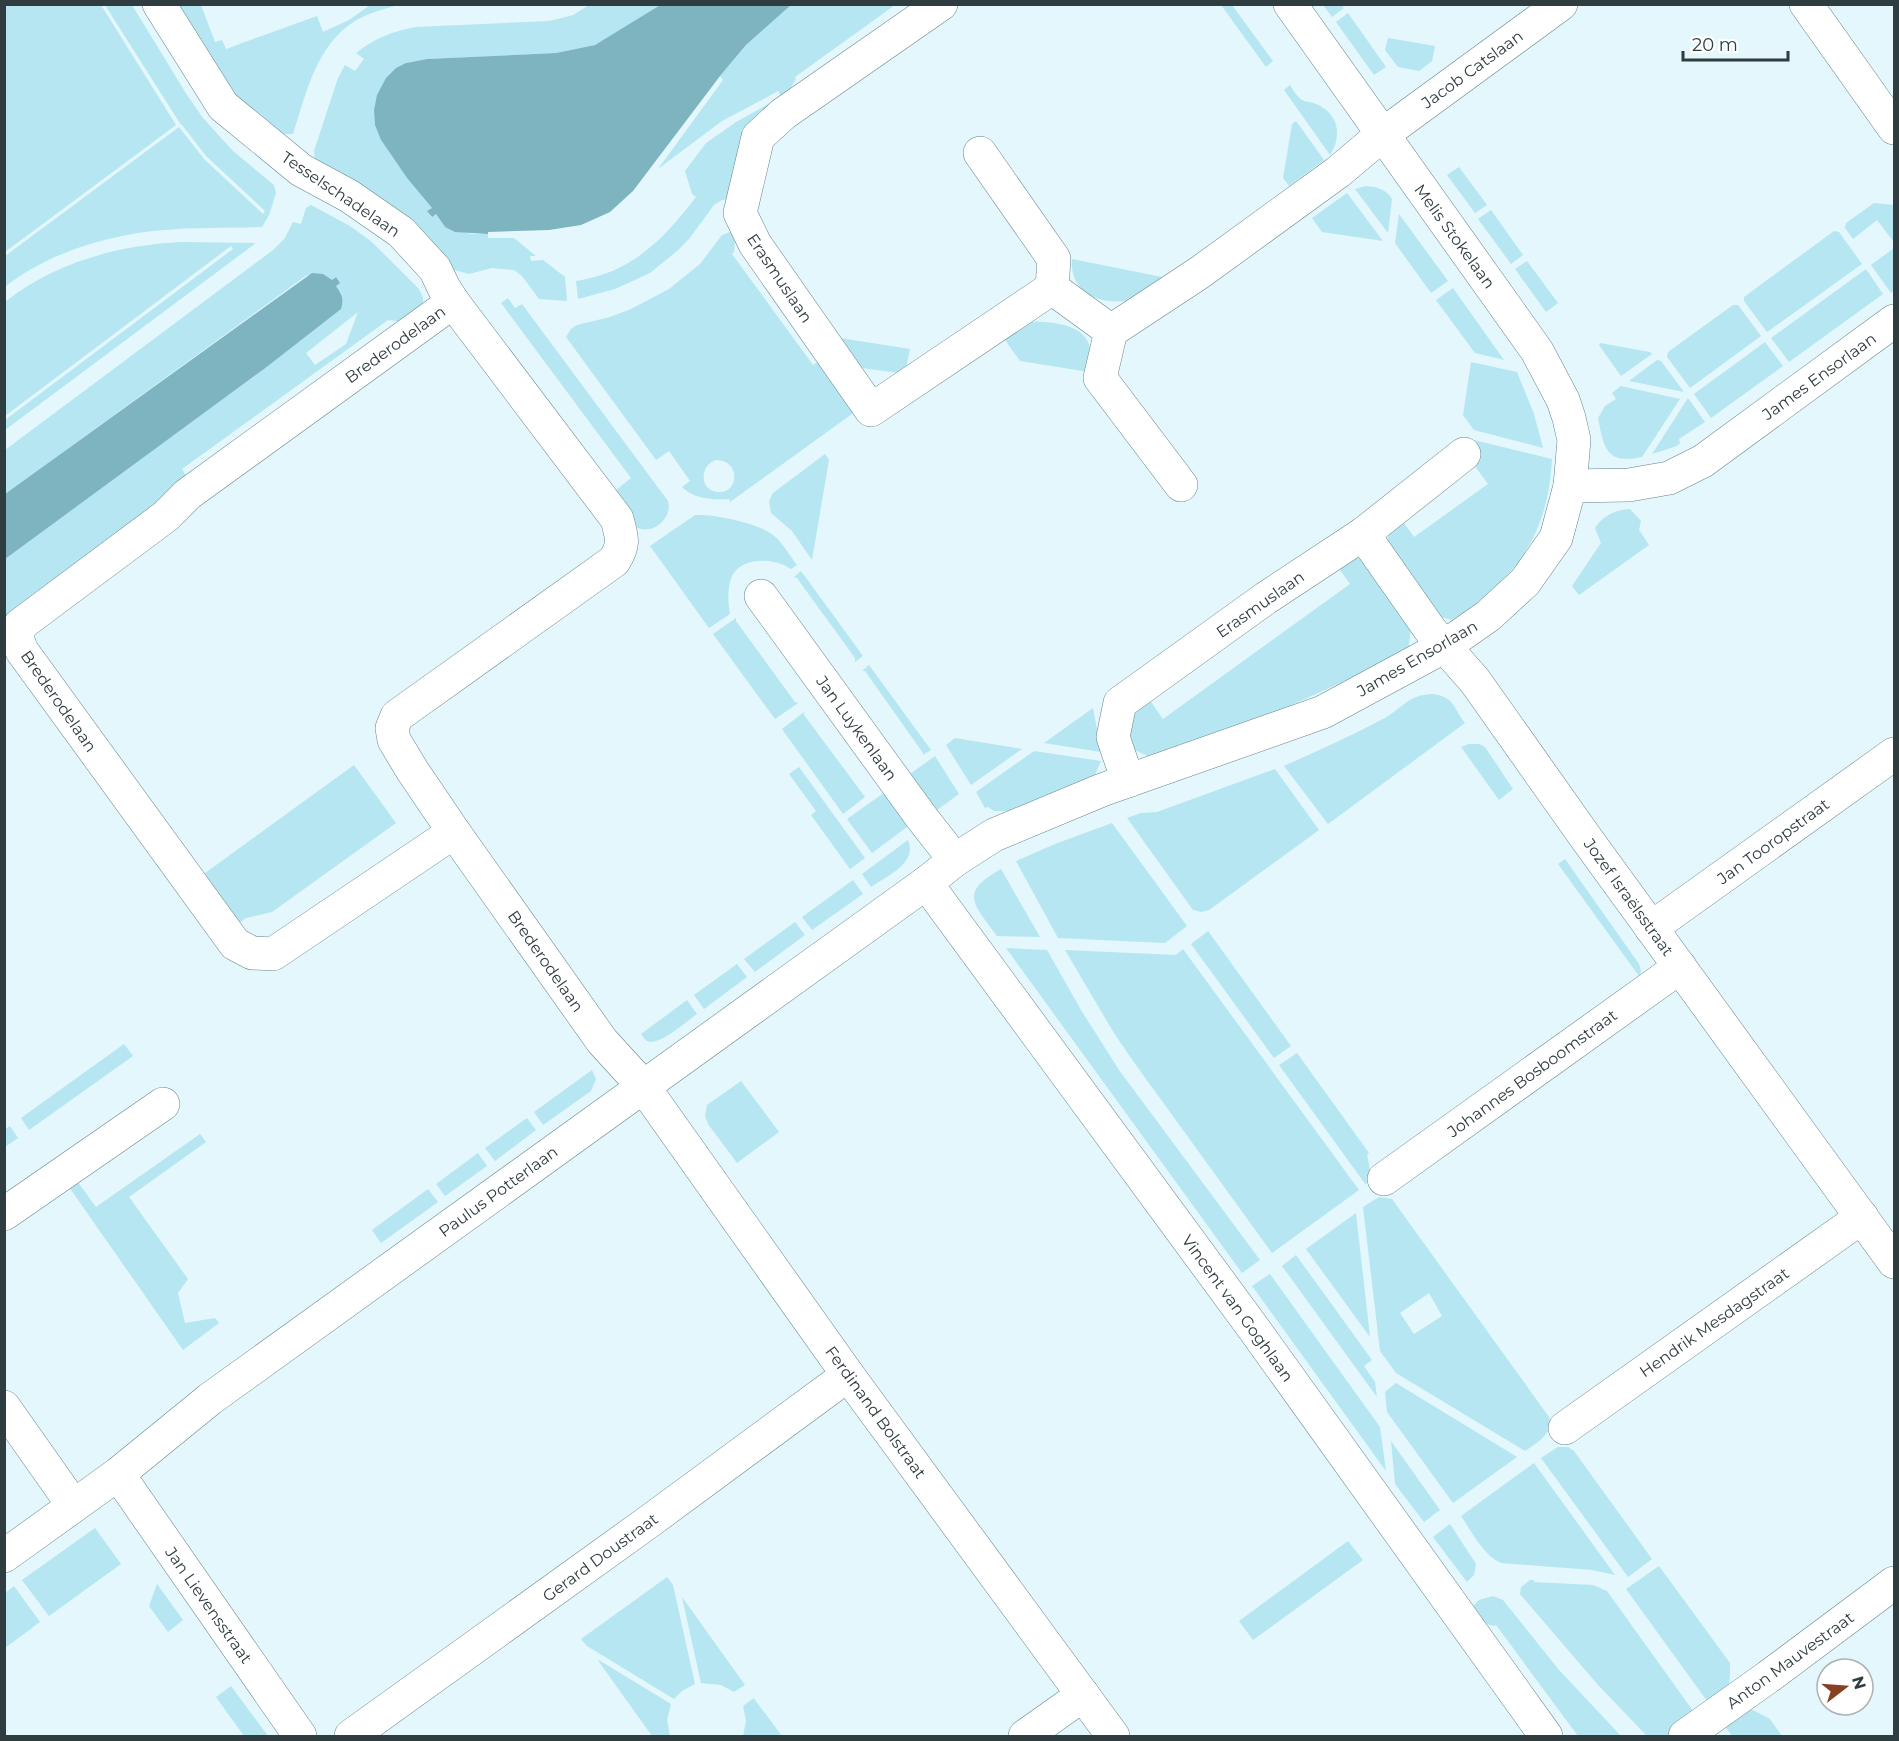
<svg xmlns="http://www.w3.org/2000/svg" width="1899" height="1741" viewBox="0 0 1899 1741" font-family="Montserrat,sans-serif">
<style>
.green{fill:#b6e6f1;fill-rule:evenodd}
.water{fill:#7db4c0}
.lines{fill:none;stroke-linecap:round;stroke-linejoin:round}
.minor-casing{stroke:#64848b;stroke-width:34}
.minor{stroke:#fff;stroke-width:33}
.labels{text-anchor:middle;stroke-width:4.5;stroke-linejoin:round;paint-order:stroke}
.street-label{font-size:16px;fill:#2f3d40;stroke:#fff}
</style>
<rect width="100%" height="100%" fill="#e3f7fc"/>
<!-- green -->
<g class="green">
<path d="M5 4 101 5 176 125 5 252Z"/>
<path d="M105 5H132L187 95 203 118 233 151 274 185 276 193 269 215 262 227C229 228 196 227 164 230 110 234 47 253 5 287V256L179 127 204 159 263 214 265 211 206 156 182 125H181Z"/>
<path d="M173 5H201L215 42 222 40 226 49 317 16 323 32 349 20 370 5H399C384 9 368 13 355 21 316 45 306 94 293 134H281L248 117Z"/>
<path d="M589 5H662L595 45 556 53 427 59 406 63 381 140 407 178 432 208 428 211 431 217 436 214 445 227 471 234H488V238H514L536 256H530L531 261 543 260 565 277 567 301 539 299 522 276 514 270 492 268 469 274 451 269 315 162 314 151 338 78 345 65 355 71 364 59 356 53C375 38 393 31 416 27L549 21 573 15Z"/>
<path d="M791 5H895L795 77 796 79 783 101 778 91 771 95 722 121 658 169 723 80 720 76 746 45Z"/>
<path d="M1221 5H1232L1273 61 1266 67Z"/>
<path d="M1323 5H1341L1344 8 1332 17Z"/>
<path d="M1348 13 1386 67 1374 75 1336 22Z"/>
<path d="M1388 38 1435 46 1432 61 1419 71 1398 67 1385 50Z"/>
<path d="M1290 85C1293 90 1297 97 1302 100 1306 102 1312 102 1316 104 1338 113 1343 135 1330 155L1284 90Z"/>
<path d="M772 102 732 199 722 200 714 205 689 239 677 251 650 273 615 289 578 299 576 281C631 273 663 240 696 197L692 194 685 171 706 143 736 122Z"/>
<path d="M1296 121 1324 160 1289 186 1283 178 1292 124Z"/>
<path d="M1459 167 1487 205 1475 213 1447 175Z"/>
<path d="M1366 186C1377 187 1386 189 1392 199L1388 233 1355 189Z"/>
<path d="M1347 193 1383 241 1322 232 1312 218Z"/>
<path d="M1874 203 1894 205V240L1893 241 1877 220 1853 239 1845 228 1846 223Z"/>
<path d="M311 205 350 226 372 242 418 288C430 306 419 309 406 322L388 320 182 469 189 480 35 598 5 620 4 559 264 369 342 294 336 286 335 277 332 280 307 275 5 494V450L273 250 285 238 293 222 301 224 306 208ZM358 312 346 344 315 365 306 353Z"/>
<path d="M1491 210 1523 255 1511 264 1478 219Z"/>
<path d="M1399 214 1448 281 1431 293 1395 243Z"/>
<path d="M732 231 735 239 734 252 732 254 813 365 816 363 828 365 856 411 730 502 729 499C715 501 692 498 682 487L690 481 669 451 656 460 566 337 571 329 577 325 610 317 631 309 669 289 700 264 722 235ZM716 460C741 460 739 493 719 492 699 492 699 465 716 460Z"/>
<path d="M1834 231 1839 232 1862 264 1767 332 1744 301V297Z"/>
<path d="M181 242 256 243 5 430V420L233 249 231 246 5 416V302C54 263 118 245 181 242Z"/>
<path d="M1894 248V291L1891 293 1871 265Z"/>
<path d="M1072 259 1172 279C1160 286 1144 297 1130 300 1101 306 1069 293 1072 259Z"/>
<path d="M1527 261 1558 303 1546 312 1515 269Z"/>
<path d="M1866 269 1883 294 1789 362 1771 338Z"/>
<path d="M1453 288 1504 360 1475 353 1436 300Z"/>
<path d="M508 298 515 308 522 304 668 501C673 516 655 535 638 528 631 525 619 498 615 491L631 478 501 303Z"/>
<path d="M1733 305H1738L1761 336 1690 388 1667 357 1668 352Z"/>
<path d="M1028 322C1047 321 1088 323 1090 350 1090 357 1086 367 1085 374L1083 371 1020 361 1000 333Z"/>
<path d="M840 338 910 349 906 368 899 373 855 367Z"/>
<path d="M1765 342 1783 366 1711 418 1694 394Z"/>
<path d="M1600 343 1650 352 1652 354 1621 376 1599 345Z"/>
<path d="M1657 360 1661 361 1684 392 1629 381Z"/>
<path d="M1471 362 1517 372 1534 414 1543 448 1474 430 1463 415Z"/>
<path d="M1621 386 1680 399 1642 457C1605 465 1604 447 1598 418L1605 406 1616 399 1612 393Z"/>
<path d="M1688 398 1705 422 1679 439 1680 443 1677 446 1652 454Z"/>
<path d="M1466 438 1552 459C1548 536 1515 580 1452 620L1440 617 1387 541 1390 530 1401 519 1414 537 1488 484 1474 465 1481 459Z"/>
<path d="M825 454 829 460 812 560 792 531 771 513 769 501 773 493Z"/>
<path d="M1630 509 1641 521 1639 530 1649 545 1579 595 1572 586 1601 543 1595 528C1603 516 1614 510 1630 509Z"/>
<path d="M695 515C714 514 758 523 773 535 783 543 790 556 797 565L791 569C776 558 742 556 732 576 727 587 728 603 730 614L709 628 650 546Z"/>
<path d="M1354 558 1361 559 1411 628 1409 644 1410 647 1349 679 1274 713 1147 759 1146 755 1132 749 1127 720 1148 701 1151 702 1163 719 1350 584 1336 564Z"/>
<path d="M801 571 863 656 855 662V658L797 578 794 577Z"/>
<path d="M736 618V621L795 702 798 703 775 719 713 634Z"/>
<path d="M869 665 931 750 923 755V753L865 671H862Z"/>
<path d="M1433 694C1455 697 1453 708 1465 723L1328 824 1284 766C1317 751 1349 737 1381 720 1403 709 1406 695 1433 694Z"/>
<path d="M1093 708 1101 752 1044 743Z"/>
<path d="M804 712V715L865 797 843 814 782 729Z"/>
<path d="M955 738 1022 749 971 785 946 745Z"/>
<path d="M1469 744H1479L1485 747 1513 789 1499 800 1461 747Z"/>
<path d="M1034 751 1101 761 1095 775 1096 778 1009 811H994L988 807 985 808 976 792Z"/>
<path d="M935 756 959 794 937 810 910 774Z"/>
<path d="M354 765 396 823 272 912 246 918 235 926 201 876Z"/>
<path d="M799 767 865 858 850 869 811 815 816 811 789 774Z"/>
<path d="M1275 769 1319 830 1209 910 1201 912 1193 910 1127 818 1141 813 1157 812Z"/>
<path d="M888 790 911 824 872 853 847 819Z"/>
<path d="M1112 823 1187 926 1165 943 1058 938 1016 861 1055 844Z"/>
<path d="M908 840C918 863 887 876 871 887L862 874Z"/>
<path d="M1565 859 1639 964 1641 971 1639 976 1558 864Z"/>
<path d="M1001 869 1040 937 997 936C974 904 958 893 1001 869Z"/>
<path d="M853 880 863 894 812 930 802 917Z"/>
<path d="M795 922 805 935 755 972 744 959Z"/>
<path d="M1208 931 1291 1046 1274 1058 1191 944Z"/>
<path d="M1006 948 1047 950 1081 1010 1119 1070 1260 1260 1242 1273Z"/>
<path d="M1183 949 1359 1190 1272 1253 1133 1061 1114 1033 1065 950 1176 955Z"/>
<path d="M737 964 747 977 704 1009 694 995Z"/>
<path d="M687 1000 697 1014C687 1021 658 1047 647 1041 646 1041 642 1035 641 1034Z"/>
<path d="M124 1044 133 1056 29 1130 21 1118Z"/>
<path d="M1297 1053 1369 1153 1367 1154 1370 1170 1366 1185 1279 1065Z"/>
<path d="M592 1070 596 1079 591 1091 543 1125 534 1112Z"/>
<path d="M741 1081 779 1132 737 1163 708 1124 705 1116 707 1105Z"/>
<path d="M527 1118 536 1130 495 1161 485 1148Z"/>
<path d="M10 1126 18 1138 5 1147V1129Z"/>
<path d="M200 1134 206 1142 129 1197 188 1279 178 1293 185 1323 215 1318 219 1323 183 1350 69 1187 77 1181 96 1207Z"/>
<path d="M478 1153 487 1166 445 1196 436 1184Z"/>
<path d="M428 1189 438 1202 381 1243 372 1230Z"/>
<path d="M1379 1197 1392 1199 1549 1417C1554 1434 1537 1442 1525 1451L1396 1373 1380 1351 1363 1207ZM1429 1293 1442 1316 1414 1334 1400 1313Z"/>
<path d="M1356 1213 1370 1337 1306 1249Z"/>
<path d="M1296 1255 1372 1360 1364 1366 1375 1382 1377 1397 1282 1266Z"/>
<path d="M1270 1274 1380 1427 1386 1471 1252 1286Z"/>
<path d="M1396 1383 1517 1457 1453 1503 1387 1412 1385 1392Z"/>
<path d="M1391 1441 1440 1510 1424 1522 1395 1484Z"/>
<path d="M1558 1447H1568L1574 1451 1652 1559 1628 1577 1541 1458Z"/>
<path d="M1534 1463 1615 1575 1592 1570 1501 1563C1483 1555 1472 1532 1461 1516Z"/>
<path d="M1450 1524 1476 1564 1474 1575 1467 1582 1433 1537Z"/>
<path d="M95 1528 121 1564 49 1616 22 1580Z"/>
<path d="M1348 1541 1363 1560 1253 1640 1239 1621Z"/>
<path d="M1659 1566 1730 1663C1730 1687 1730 1692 1710 1705L1626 1589Z"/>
<path d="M667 1577 673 1585 695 1684 682 1691 674 1699 587 1646 581 1639Z"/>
<path d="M1530 1580H1534V1582L1593 1585 1607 1591 1696 1715 1668 1736H1647L1598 1685 1520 1594 1521 1587Z"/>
<path d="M157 1584 183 1620 168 1632 149 1606Z"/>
<path d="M14 1586 40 1622 5 1648V1593Z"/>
<path d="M1493 1596 1503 1600 1559 1670 1621 1736H1578L1496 1625 1494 1626 1481 1622 1471 1608 1479 1600Z"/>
<path d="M682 1597 745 1685 734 1692 721 1685 701 1683Z"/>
<path d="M597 1659 671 1704 667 1720 670 1736H652Z"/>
<path d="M231 1686 268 1736H244L216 1697Z"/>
<path d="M754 1698 755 1700 782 1736H743L746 1721 743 1706Z"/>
<path d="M1749 1708 1770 1719 1782 1736H1732L1720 1719Z"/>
</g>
<!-- water -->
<g class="water">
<path d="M662 4 791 5 746 45 720 76 633 191 610 212 581 225 549 230 488 232V234L455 232 445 227 436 214 432 217 427 211 432 208 407 178 381 140 375 125 374 110 377 95 386 78 396 68 406 63 427 59 556 53 595 45Z"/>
<path d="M312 273 323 274 332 280 336 277 340 283 336 286C342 294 344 299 341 309L264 369 5 559V494Z"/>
</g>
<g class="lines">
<!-- minor casing -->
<g class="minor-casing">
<g id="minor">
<path d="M159 4 223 106 301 170 349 196 401 232 435 269 444 288 453 302 617 519C622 538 625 544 614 561L397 716 392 728 394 740 412 770 454 832 602 1041 643 1086 848 1375 1113 1736"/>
<path d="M941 4 783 114 758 137 740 213 755 244 871 410 1052 288"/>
<path d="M1806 4 1894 128"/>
<path d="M980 153 1054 259 1052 288"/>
<path d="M1052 288 1111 331"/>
<path d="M453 302 188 494 166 516 20 625 17 638 22 651 235 944 252 953 273 954 454 832"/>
<path d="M1181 485 1100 378 1111 331 1199 273 1338 172 1382 135 1561 4"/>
<path d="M1570 486 1629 485 1669 478 1703 461 1894 321"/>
<path d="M1363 534 1431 631 1475 681 1586 838 1894 1262"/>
<path d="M761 596 922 818 955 860"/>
<path d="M1128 781 1113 737 1120 703 1266 598 1363 534 1464 454"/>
<path d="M926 883 1254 1329 1546 1736"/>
<path d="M1651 928 1894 754"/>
<path d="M1384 1179 1680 967"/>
<path d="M4 1214 163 1104"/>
<path d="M4 1407 73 1505"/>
<path d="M1565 1428 1862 1217"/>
<path d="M118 1474 300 1736"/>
<path d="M4 1556 118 1474 210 1399 926 883 955 860 994 835 1102 790 1323 712 1445 646 1488 616 1525 582 1556 538 1570 486 1574 440 1569 418 1563 400 1537 351 1290 4"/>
<path d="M351 1736 647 1523 848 1375"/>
<path d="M1025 1736 1083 1695"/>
<path d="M1685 1736 1768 1677 1894 1583"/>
</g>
</g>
<!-- minor -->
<use href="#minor" class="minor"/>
</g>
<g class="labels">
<!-- street labels -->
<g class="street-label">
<text transform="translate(1472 69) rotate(-36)" y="6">Jacob Catslaan</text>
<text transform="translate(341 194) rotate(34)" y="6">Tesselschadelaan</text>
<text transform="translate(1455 236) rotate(54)" y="6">Melis Stokelaan</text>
<text transform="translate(780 278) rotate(56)" y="6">Erasmuslaan</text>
<text transform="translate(395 344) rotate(-36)" y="6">Brederodelaan</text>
<text transform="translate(1819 376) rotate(-36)" y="6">James Ensorlaan</text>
<text transform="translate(1260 604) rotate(-35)" y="6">Erasmuslaan</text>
<text transform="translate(1417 658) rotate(-30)" y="6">James Ensorlaan</text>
<text transform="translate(59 701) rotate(55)" y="6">Brederodelaan</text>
<text transform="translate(857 728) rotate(54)" y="6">Jan Luykenlaan</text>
<text transform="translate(1773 841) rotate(-36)" y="6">Jan Tooropstraat</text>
<text transform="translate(1629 897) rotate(54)" y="6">Jozef Israëlsstraat</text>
<text transform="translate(546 961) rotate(55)" y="6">Brederodelaan</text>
<text transform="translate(1532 1073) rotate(-36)" y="6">Johannes Bosboomstraat</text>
<text transform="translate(498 1191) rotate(-36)" y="6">Paulus Potterlaan</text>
<text transform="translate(1238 1308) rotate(54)" y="6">Vincent van Goghlaan</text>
<text transform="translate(1714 1322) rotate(-35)" y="6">Hendrik Mesdagstraat</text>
<text transform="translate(876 1412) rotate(54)" y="6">Ferdinand Bolstraat</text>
<text transform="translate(600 1557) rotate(-36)" y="6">Gerard Doustraat</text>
<text transform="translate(209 1605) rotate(55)" y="6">Jan Lievensstraat</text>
<text transform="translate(1790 1660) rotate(-36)" y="6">Anton Mauvestraat</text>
</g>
</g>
<!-- border -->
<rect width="1899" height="1741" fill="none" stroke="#2f3d40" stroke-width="12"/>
<!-- north arrow -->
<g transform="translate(1845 1687) rotate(73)"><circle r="28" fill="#ffffff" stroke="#acb1b3" stroke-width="1.5"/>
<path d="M0-4.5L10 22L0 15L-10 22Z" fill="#884020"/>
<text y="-9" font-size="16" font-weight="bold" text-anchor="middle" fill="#2f3d40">N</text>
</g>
<!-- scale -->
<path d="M1683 51v9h105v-9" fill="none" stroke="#2f3d40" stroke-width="3"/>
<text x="1692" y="51" font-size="18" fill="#2f3d40" stroke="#ffffff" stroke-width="4.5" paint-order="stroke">20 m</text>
</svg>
